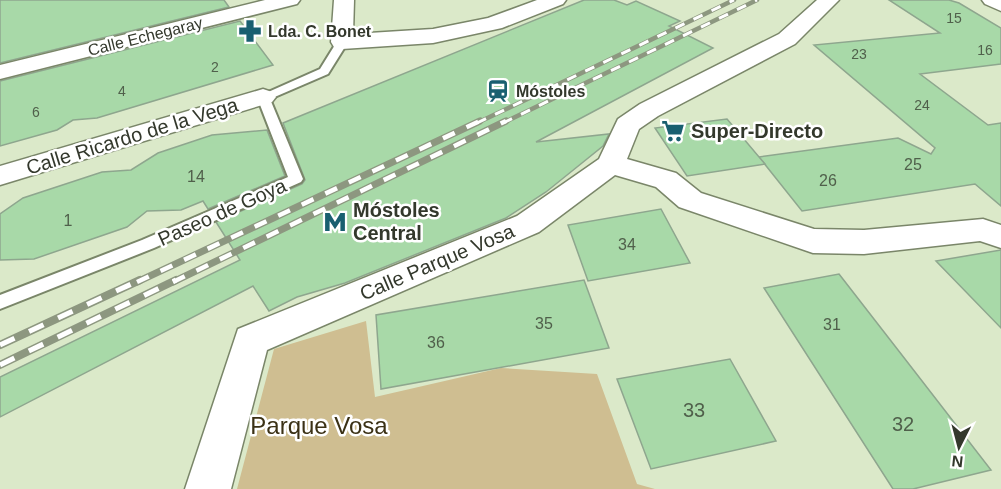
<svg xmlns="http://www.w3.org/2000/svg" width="1001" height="489" viewBox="0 0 1001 489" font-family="Arial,sans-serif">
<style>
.green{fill:#cfbe91}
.building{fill:#a8d9a8;stroke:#8ea68e;stroke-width:1.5}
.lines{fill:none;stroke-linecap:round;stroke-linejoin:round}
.lane-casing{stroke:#7a8669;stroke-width:4}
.street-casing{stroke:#7a8669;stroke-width:3}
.lane{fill:#fff;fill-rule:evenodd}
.street{fill:#fff;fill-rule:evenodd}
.rail-far2-casing{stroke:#8d9780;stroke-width:4.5}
.rail-far1-casing{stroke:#8d9780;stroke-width:7}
.rail-casing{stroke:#8d9780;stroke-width:8}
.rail-far2{stroke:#fff;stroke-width:3;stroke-dasharray:10;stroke-linecap:butt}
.rail-far1{stroke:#fff;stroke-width:4.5;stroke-dasharray:13;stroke-linecap:butt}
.rail{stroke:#fff;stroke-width:5;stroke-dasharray:16;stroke-linecap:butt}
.labels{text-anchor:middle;stroke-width:5;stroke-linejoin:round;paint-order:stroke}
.far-number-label{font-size:14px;fill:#50604b}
.far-poi-label{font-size:16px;font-weight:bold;fill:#33382c;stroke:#fff;text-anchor:start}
.far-street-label{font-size:16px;fill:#33382c;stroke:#fff}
.number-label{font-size:16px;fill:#50604b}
.poi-label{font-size:20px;font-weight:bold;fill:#33382c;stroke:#fff;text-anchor:start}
.street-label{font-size:20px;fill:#33382c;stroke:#fff}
.near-number-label{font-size:20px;fill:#50604b}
.near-park-label{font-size:24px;fill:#3b3115;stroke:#fff}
</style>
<rect width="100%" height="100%" fill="#dbe9c9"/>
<!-- green -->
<path class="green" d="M366 321 375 397 501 368 597 374 637 484 655 489H237L274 349Z"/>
<!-- building -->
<g class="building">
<path d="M0 0H224L229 7 0 63Z"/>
<path d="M584 0H614L627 5 636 1 680 21 669 26 713 48 536 142 609 134 603 146 546 192 506 218 345 283 297 297 269 311 253 286 0 417V377L240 260 216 222 302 184 305 180 283 123Z"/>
<path d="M889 0H949L959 3 1001 28V64L920 74 988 125 1001 123V206L975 184 802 211 759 157 898 138 931 154 935 148 814 45 940 33Z"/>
<path d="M240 21 273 65 97 118 73 120 57 130 0 146V81Z"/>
<path d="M727 119 765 164 687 176 655 128Z"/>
<path d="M267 130 285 176 208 209 203 201 181 210 147 211 127 227 34 259 0 260V214L23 198 102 172 131 170 158 153 212 135Z"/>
<path d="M661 209 690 263 588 281 568 225Z"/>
<path d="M1001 250V328L936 261Z"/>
<path d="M839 274 905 359 991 470 913 489H893L764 288Z"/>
<path d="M584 280 609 348 381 389 376 315Z"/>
<path d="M730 359 776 441 651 469 617 379Z"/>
</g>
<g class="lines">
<!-- lane casing -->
<g class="lane-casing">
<path id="lane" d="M338 40 348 42 328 74 270 99 303 179 301 182 154 248 0 309V295L142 240 288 177 257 97 320 69Z"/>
</g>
<!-- street casing -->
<g class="street-casing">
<g id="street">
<path d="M265 0H300L297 4 0 79V65Z"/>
<path d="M334 0H354L353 34 433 29 488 18 537 0H566L563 4 502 28 433 43 342 49 334 47 331 42Z"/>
<path d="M817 0H839L795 44 658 116 639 129 627 159 676 173 701 193 814 229 864 230 983 219 1001 225V248L980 241 864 254 813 253 679 207 656 187 615 175 539 232 267 350 231 489H185L238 329 517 216 599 159 618 119 640 104 779 34Z"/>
<path d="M982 0H1001V11L985 4Z"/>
<path d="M263 89 272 92 276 97 272 102 0 185V166Z"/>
</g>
</g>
<!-- lane -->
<use href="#lane" class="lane"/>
<!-- street -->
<use href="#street" class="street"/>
<!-- rail-far2 casing -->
<g class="rail-far2-casing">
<g id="rail-far2">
<path d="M477 123 734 0"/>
<path d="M503 123 757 0"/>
</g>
</g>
<!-- rail-far1 casing -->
<g class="rail-far1-casing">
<g id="rail-far1">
<path d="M137 282 480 121"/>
<path d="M173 282 506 121"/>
</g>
</g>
<!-- rail casing -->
<g class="rail-casing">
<g id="rail">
<path d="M0 345 140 280"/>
<path d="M0 365 176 280"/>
</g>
</g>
<!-- rail-far2 -->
<use href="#rail-far2" class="rail-far2"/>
<!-- rail-far1 -->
<use href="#rail-far1" class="rail-far1"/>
<!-- rail -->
<use href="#rail" class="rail"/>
</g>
<!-- icons -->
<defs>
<g id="pharmacy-bare" transform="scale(1.8)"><path d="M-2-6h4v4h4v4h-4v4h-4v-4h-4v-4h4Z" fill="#195f70" stroke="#fff" stroke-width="2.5" paint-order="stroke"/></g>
<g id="station-bare" transform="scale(1.8)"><path d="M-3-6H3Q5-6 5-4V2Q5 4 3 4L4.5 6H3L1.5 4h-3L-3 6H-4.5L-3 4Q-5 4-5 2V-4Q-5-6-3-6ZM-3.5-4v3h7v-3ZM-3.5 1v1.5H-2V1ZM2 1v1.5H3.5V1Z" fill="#195f70" stroke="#fff" stroke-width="2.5" paint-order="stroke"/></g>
<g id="supermarket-bare" transform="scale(1.8)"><path d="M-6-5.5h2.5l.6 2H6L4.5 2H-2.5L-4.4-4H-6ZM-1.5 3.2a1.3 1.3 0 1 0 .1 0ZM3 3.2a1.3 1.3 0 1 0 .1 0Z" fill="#195f70" stroke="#fff" stroke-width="2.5" paint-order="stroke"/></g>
<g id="metro-bare" transform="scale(1.8)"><path d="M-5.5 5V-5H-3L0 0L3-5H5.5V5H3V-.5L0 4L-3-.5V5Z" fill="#195f70" stroke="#fff" stroke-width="2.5" paint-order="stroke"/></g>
</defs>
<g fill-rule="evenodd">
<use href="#pharmacy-bare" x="250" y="31"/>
<use href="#station-bare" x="498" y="91"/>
<use href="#supermarket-bare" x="673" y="131"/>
<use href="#metro-bare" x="335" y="222"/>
</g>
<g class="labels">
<!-- far-number labels -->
<g class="far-number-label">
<text x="954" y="23">15</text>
<text x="985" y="55">16</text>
<text x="859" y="59">23</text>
<text x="215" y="72">2</text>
<text x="122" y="96">4</text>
<text x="922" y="110">24</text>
<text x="36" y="117">6</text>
</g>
<!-- far-poi labels -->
<g class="far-poi-label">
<text x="268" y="37">Lda. C. Bonet</text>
<text x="516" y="97">Móstoles</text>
</g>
<!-- far-street labels -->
<g class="far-street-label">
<text transform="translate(145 36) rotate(-14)" y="6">Calle Echegaray</text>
</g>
<!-- number labels -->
<g class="number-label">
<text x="913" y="170">25</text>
<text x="196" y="182">14</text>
<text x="828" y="186">26</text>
<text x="68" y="226">1</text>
<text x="627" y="250">34</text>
<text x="544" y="329">35</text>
<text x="832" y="330">31</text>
<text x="436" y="348">36</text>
</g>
<!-- poi labels -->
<g class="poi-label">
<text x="691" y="138">Super-Directo</text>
<text x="353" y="217">Móstoles<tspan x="353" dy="23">Central</tspan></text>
</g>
<!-- street labels -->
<g class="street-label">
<text transform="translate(132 136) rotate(-17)" y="7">Calle Ricardo de la Vega</text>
<text transform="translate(222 212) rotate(-24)" y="7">Paseo de Goya</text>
<text transform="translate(437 262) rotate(-23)" y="7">Calle Parque Vosa</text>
</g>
<!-- near-number labels -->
<g class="near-number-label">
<text x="694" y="417">33</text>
<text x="903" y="431">32</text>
</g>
<!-- near-park labels -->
<g class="near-park-label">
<text x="319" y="434">Parque Vosa</text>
</g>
</g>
<!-- north arrow -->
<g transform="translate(959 447) rotate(186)" stroke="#ffffff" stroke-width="4.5" paint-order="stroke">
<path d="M0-4.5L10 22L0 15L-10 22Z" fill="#33382c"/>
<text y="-9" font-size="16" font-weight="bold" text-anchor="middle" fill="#33382c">N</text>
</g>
</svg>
